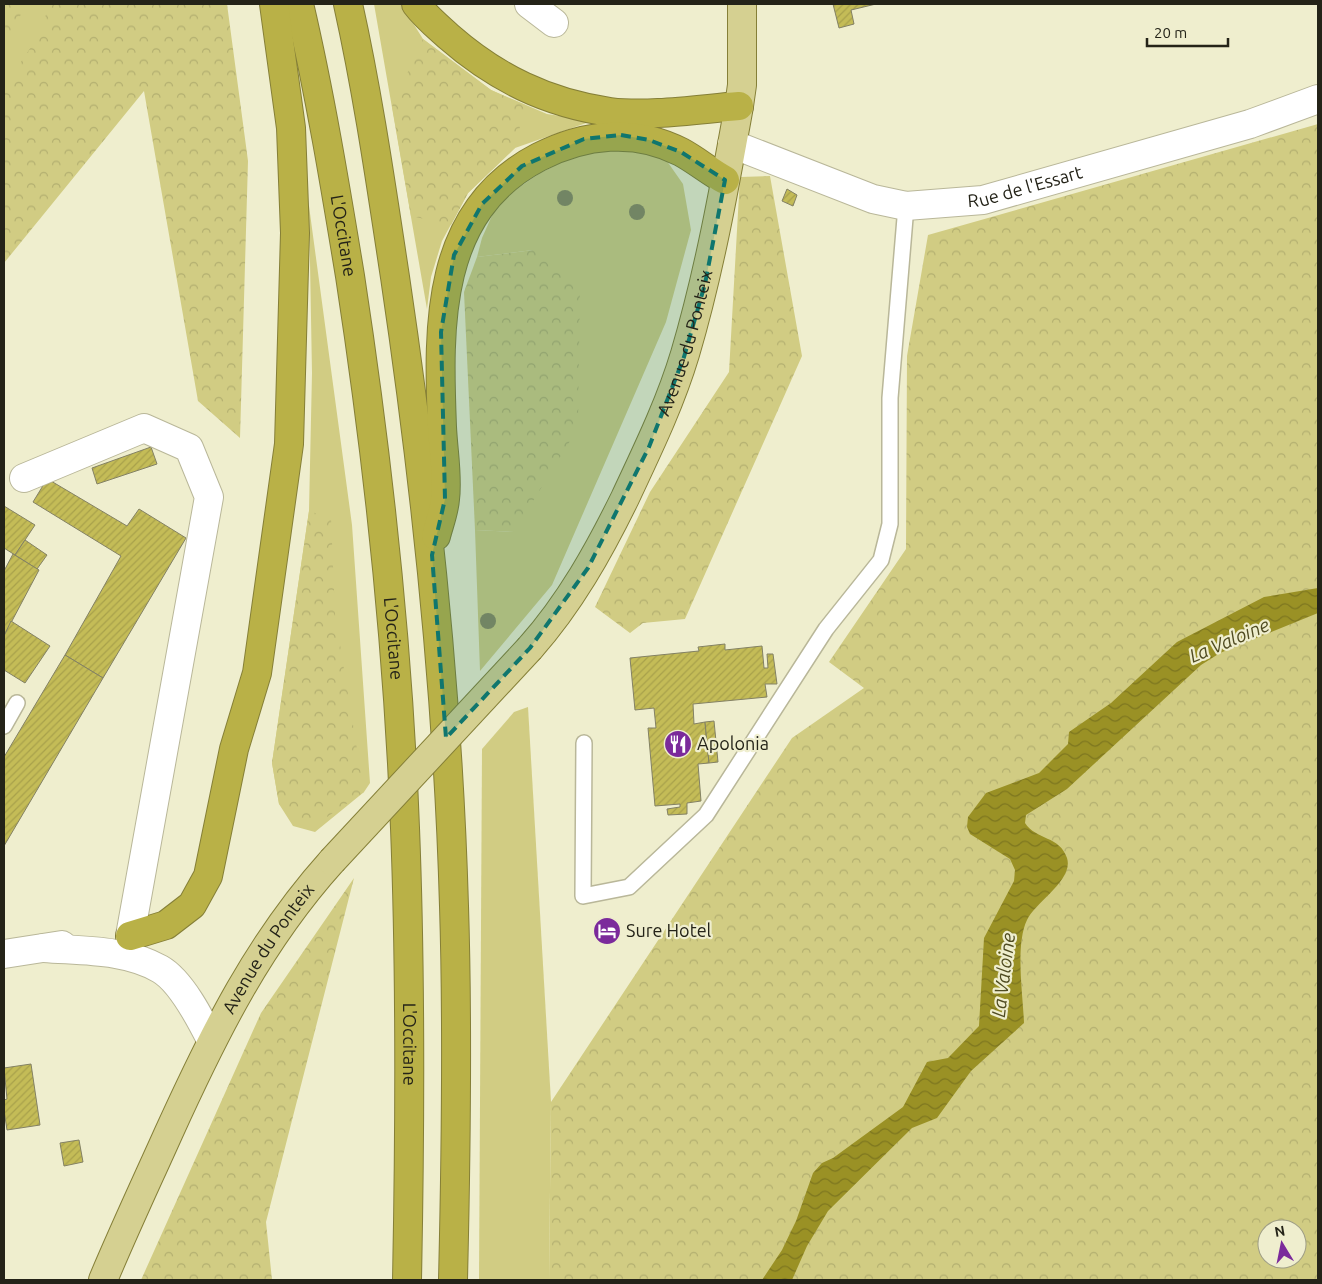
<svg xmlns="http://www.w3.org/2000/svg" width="1322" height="1284" viewBox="0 0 1322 1284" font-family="Ubuntu,sans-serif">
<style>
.grass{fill:#d1cc83}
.forest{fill:url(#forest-crowns);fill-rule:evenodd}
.water{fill:url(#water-waves)}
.building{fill:url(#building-hatch);stroke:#838164}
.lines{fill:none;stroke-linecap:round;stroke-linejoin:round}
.service-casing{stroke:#b9b799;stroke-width:18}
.minor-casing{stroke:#b9b799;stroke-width:30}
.tertiary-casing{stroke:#b9b799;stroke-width:30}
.primary-casing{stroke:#857f37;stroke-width:30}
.motorway-casing{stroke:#857f37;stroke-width:30}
.service{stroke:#fff;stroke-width:15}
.minor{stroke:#fff;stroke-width:28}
.tertiary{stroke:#fff;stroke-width:28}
.primary{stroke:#d5d091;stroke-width:28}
.motorway{stroke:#b9b147;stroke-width:28}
.primary-bridge-casing{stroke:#857f37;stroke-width:30;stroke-linecap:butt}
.primary-bridge{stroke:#d5d091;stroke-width:28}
.tree{fill:#8b8962}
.marked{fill:#0f766e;fill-opacity:0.2;stroke:#0f766e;stroke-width:4;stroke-dasharray:10 6;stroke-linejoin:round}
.labels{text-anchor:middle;stroke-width:4.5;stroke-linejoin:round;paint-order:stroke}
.street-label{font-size:18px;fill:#242318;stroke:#efeece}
.poi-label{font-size:18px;fill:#242318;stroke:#efeece;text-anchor:start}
.water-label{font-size:19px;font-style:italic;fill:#4f4b21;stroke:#efeece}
</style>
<defs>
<pattern id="forest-crowns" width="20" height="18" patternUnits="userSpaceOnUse" patternTransform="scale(1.25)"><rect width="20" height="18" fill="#d1cc83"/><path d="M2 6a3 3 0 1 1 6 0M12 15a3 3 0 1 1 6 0" fill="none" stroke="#b3af70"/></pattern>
<pattern id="water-waves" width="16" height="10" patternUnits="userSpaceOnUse" patternTransform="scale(1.25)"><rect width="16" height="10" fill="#9a9125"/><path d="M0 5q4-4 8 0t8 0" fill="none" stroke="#7d761f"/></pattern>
<pattern id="building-hatch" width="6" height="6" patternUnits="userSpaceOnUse" patternTransform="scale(1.25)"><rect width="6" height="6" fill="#c4bc57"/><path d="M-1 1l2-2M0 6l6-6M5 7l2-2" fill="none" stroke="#a8a14b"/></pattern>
</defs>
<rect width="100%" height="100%" fill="#efeece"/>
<!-- grass -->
<g class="grass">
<path d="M4 4H80L4 119Z"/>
<path d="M374 4H401L423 39 491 90 547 114 592 121 515 148 468 193 442 241 431 277 427 309Z"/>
<path d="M621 145 662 154 683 184 691 230 666 322 552 585 480 671 475 530 514 532 533 250 477 257 482 238 498 202 540 173 582 152Z"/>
<path d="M309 206 352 525 370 783 364 792 315 832 293 826 279 804 272 763 309 511 312 373Z"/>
<path d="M528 707 551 1102 549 1280H479L482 749 514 712Z"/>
</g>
<!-- forest -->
<g class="forest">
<path d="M4 4H24L16 29 4 42Z"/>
<path d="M51 4H227L248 161 240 438 198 401 144 91 4 263V87L31 47Z"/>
<path d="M423 39 491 90 525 105 515 148 468 193 451 225 411 216 392 106Z"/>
<path d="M1318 124V1280H549L551 1102 792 738 864 688 829 662 906 549 907 356 928 235ZM1267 1229H1297V1259H1267Z"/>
<path d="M770 176 802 356 685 619 643 623 630 633 595 607 650 492 729 372 740 177Z"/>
<path d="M533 250 580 284 578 428 514 532 475 530 464 292 477 257Z"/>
<path d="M309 511 331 518 335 614 364 792 324 819 304 823 279 804 272 763Z"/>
<path d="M354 878 266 1222 272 1280H141L261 1013Z"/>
</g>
<!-- water -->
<path class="water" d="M1318 588V613L1220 653 1201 665 1067 789 1026 815 1025 823C1036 840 1060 836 1067 858 1074 880 1035 902 1027 920 1015 945 1023 994 1024 1023L971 1071 937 1118 912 1128 828 1211 807 1246 792 1280H762L782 1250 796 1221 813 1173 822 1163 833 1158 903 1107 927 1062 948 1058 979 1026 984 938 1014 881 1015 870 1010 859 970 834 967 827 968 817 986 793 1039 773 1068 744 1069 732 1111 703 1177 642 1264 597Z"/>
<!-- building -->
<g class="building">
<path d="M833 4H876L851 10 854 24 839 28Z"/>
<path d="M787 189 797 195 793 206 782 201Z"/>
<path d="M151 447 157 464 97 484 92 468Z"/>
<path d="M51 481 127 526 139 509 186 538 103 678 65 655 121 556 33 502 44 484Z"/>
<path d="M4 506 35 525 15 555 4 548Z"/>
<path d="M25 540 47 555 37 569 15 555Z"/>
<path d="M13 554 39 570 4 636V571Z"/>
<path d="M11 621 50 646 25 683 4 670V636Z"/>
<path d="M725 644V650L762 646 764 668H768L767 654H773L777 684H765L767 697 693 704 694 724 705 722 709 763 698 764 701 801 687 803V814L668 815 667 809 680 807V804L655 806 648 728H656L654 708 635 710 630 658 699 651 698 647Z"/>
<path d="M65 655 103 678 4 846V757Z"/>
<path d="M714 721 718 762 709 763 705 722Z"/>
<path d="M31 1064 40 1125 7 1130 4 1110V1100L7 1099 4 1068Z"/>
<path d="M79 1140 83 1162 64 1166 60 1143Z"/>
</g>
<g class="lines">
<!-- service casing -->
<g class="service-casing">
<g id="service">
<path d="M4 726 17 703"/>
<path d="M584 743 583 896 629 887 706 815 826 629 881 560 890 524V398L906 206"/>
</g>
</g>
<!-- minor casing -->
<g class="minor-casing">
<g id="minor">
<path d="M529 4 554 23"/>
<path d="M24 478 144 428 189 448 209 497 130 936"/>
</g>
</g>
<!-- tertiary casing -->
<g class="tertiary-casing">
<g id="tertiary">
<path id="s1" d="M732 144 873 199 906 206 983 200 1250 124 1318 99"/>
<path d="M44 948C82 951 125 949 160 969 181 981 200 1018 211 1040"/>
<path d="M4 954 62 945"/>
</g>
</g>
<!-- primary casing -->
<g class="primary-casing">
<g id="primary">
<path id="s2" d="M530 648C570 603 599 551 625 498 647 451 670 404 685 354 709 273 724 190 739 106L742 85V4"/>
<path id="s3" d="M103 1280C124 1230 147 1181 169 1132 214 1033 259 942 332 861"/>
</g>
</g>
<!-- motorway casing -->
<g class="motorway-casing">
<g id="motorway">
<path id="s4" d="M299 4C320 94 335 185 350 276 378 459 398 644 405 828 411 979 410 1130 407 1280"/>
<path d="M348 4C368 94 381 185 395 277 426 486 448 695 454 906 458 1031 456 1156 453 1280"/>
<path d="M416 4C425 16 437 26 448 36 496 78 547 103 610 112 649 117 700 109 739 106"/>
<path d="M436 536C439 524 444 512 445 499 448 477 443 450 442 427 438 325 435 211 539 157 584 134 635 128 681 152 696 160 710 172 725 180"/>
<path d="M130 936 166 925 192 905 208 876 234 749 257 673 289 444 295 233 291 128 274 4"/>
</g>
</g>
<!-- service -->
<use href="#service" class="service"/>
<!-- minor -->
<use href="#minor" class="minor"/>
<!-- tertiary -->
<use href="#tertiary" class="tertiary"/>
<!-- primary -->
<use href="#primary" class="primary"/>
<!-- motorway -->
<use href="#motorway" class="motorway"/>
<!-- primary-bridge casing -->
<g class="primary-bridge-casing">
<path id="primary-bridge" d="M332 861 530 648"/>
</g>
<!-- primary-bridge -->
<use href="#primary-bridge" class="primary-bridge"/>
</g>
<!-- trees -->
<g class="tree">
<circle cx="565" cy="198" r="8"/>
<circle cx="637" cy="212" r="8"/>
<circle cx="488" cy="621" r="8"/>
</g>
<!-- marked area -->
<path class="marked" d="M621 135 649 140 681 152 725 180 705 284 684 357 649 447 588 568 530 648 446 738 432 555 445 499 441 332 454 255 482 204 522 166 584 139Z"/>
<!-- icons -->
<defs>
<g id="restaurant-disc" transform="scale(1.4375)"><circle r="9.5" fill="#7b2a9b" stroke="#efeece"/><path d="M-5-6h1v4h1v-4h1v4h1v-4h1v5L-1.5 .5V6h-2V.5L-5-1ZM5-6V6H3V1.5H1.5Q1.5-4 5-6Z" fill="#fff"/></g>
<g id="hotel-disc" transform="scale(1.4375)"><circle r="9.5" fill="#7b2a9b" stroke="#efeece"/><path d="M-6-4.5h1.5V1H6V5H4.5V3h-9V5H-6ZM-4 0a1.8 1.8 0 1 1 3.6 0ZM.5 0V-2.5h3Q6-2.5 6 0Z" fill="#fff"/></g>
</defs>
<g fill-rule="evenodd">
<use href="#restaurant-disc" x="678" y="744"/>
<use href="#hotel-disc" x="607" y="931"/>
</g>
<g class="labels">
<!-- street labels -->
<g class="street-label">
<text dy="6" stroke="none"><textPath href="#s1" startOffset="306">Rue de l'Essart</textPath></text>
<text dy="6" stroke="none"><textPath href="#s4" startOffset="236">L'Occitane</textPath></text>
<text dy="6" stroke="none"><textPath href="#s2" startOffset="345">Avenue du Ponteix</textPath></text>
<text dy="6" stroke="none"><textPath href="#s4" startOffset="642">L'Occitane</textPath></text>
<text dy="6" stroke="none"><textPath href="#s3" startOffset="371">Avenue du Ponteix</textPath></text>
<text dy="6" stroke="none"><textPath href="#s4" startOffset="1048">L'Occitane</textPath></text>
</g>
<!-- poi labels -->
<g class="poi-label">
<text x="697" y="750">Apolonia</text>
<text x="626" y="937">Sure Hotel</text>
</g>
<!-- water labels -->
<g class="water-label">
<text transform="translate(1229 640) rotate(-23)" y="7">La Valoine</text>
<text transform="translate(1003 975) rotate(-83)" y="7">La Valoine</text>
</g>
</g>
<!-- border -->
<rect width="1322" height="1284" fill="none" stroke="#242318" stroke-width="10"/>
<!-- north arrow -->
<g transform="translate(1282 1244) rotate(350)"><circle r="24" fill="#efeece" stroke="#9e9d85"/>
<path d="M0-4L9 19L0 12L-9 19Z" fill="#7b2a9b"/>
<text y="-8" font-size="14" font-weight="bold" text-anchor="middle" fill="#242318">N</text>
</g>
<!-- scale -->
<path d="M1147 38v8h81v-8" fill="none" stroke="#242318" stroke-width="2.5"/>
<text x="1154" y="38" font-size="15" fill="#242318" stroke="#efeece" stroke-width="4" paint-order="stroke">20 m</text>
</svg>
